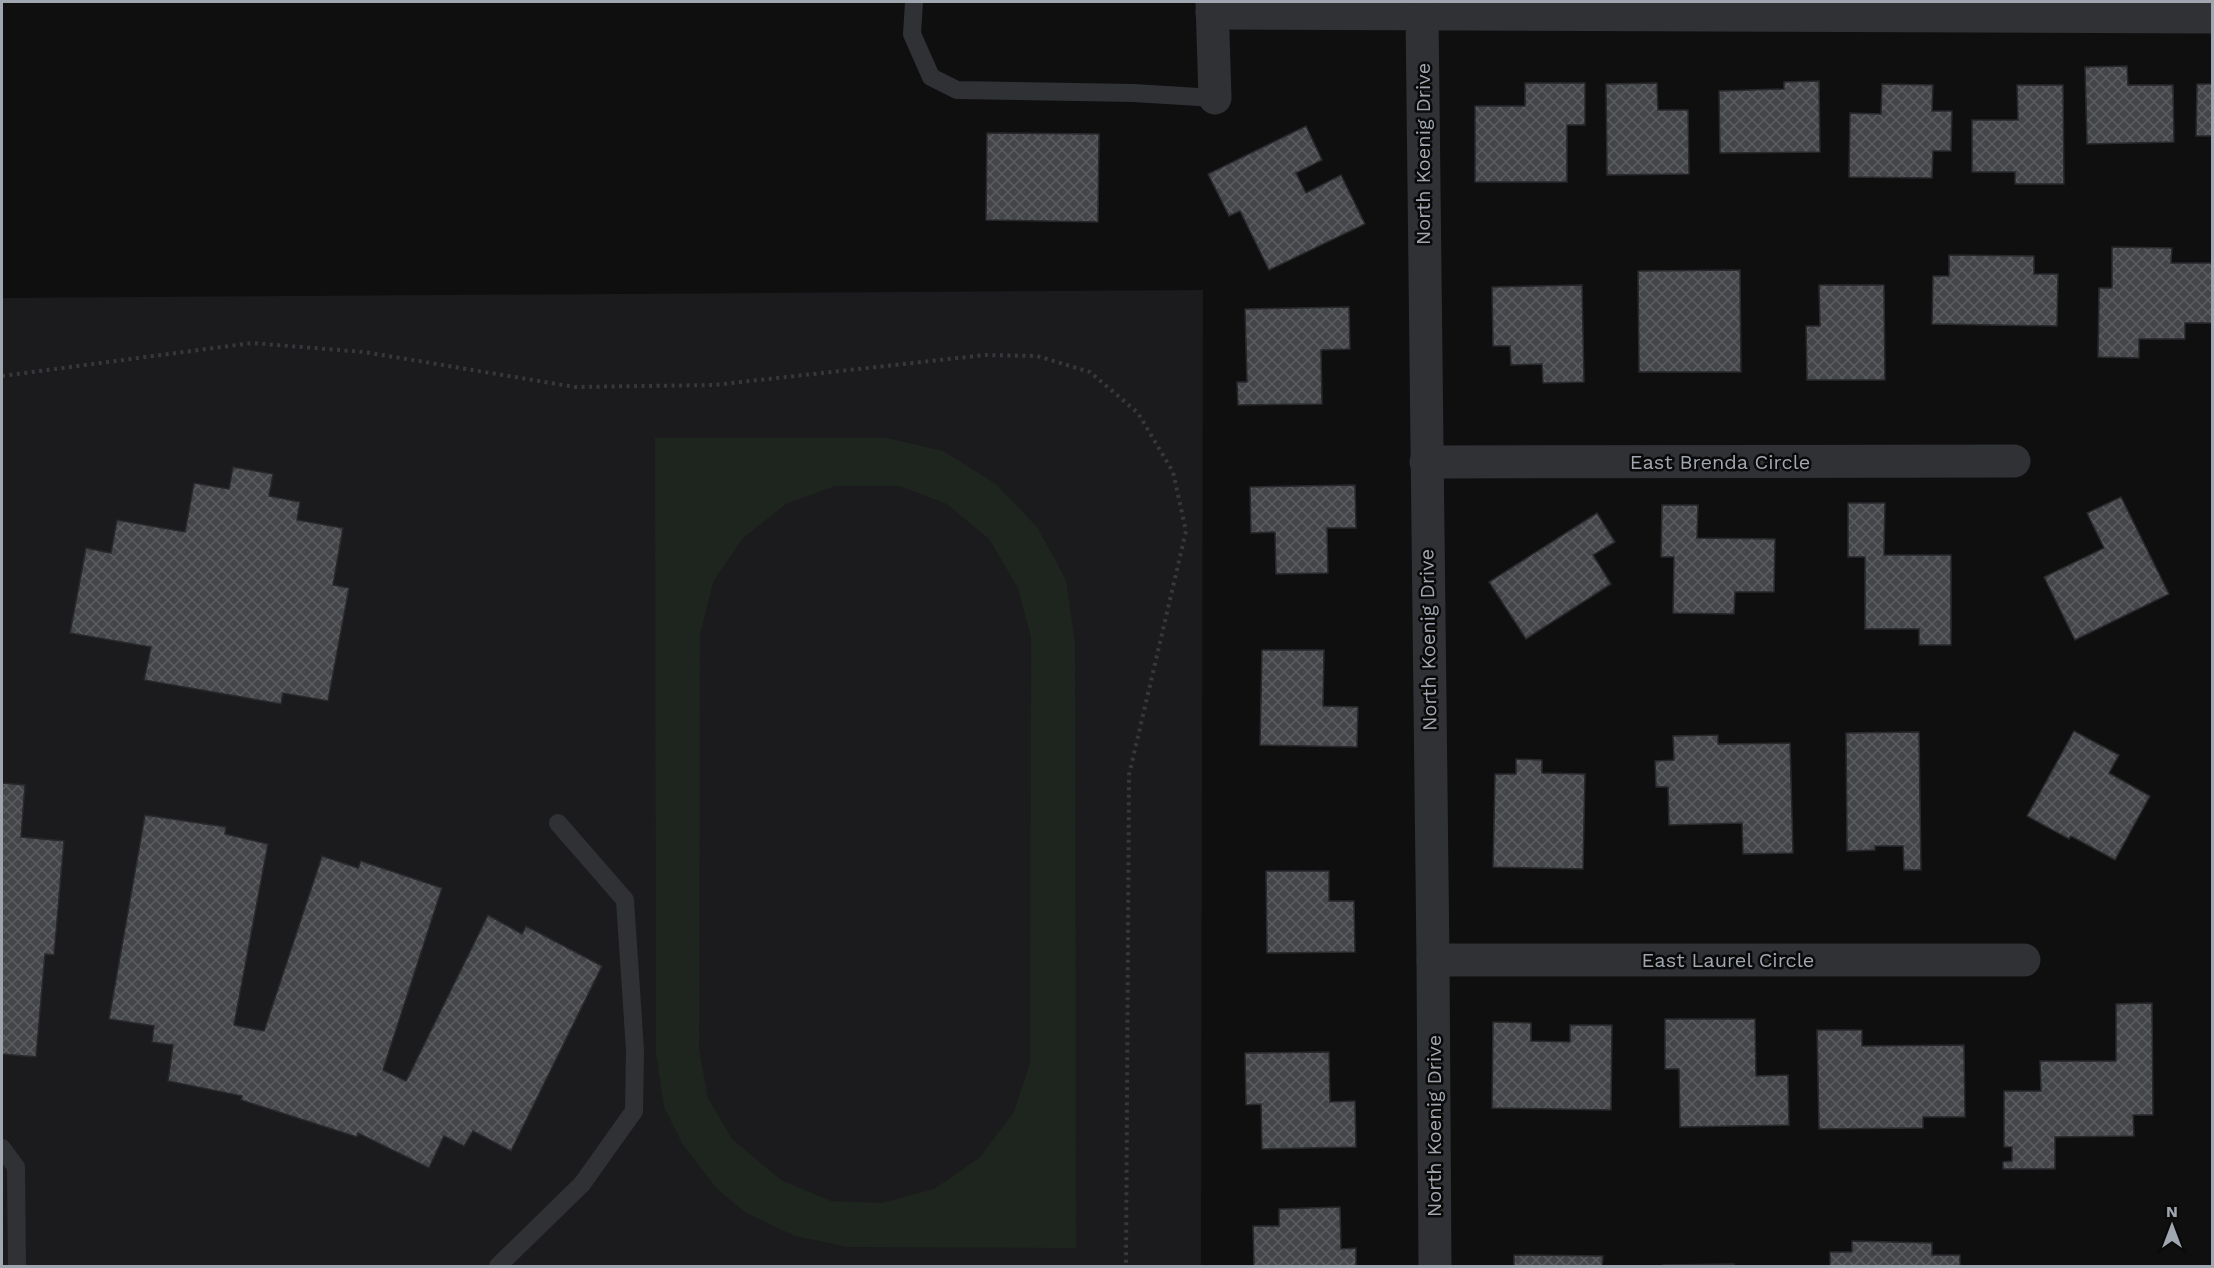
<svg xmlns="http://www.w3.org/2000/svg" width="2214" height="1268" viewBox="0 0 2214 1268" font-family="'Work Sans',sans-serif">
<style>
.built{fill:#1b1b1d}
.green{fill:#1e241e;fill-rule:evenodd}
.building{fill:url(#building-cross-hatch);stroke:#29292c;stroke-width:1.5}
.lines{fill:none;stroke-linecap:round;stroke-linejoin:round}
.path{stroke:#36383c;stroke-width:4;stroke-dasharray:3 4.5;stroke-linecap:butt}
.lane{stroke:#303135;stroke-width:18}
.street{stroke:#303135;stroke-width:33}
.labels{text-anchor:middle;stroke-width:5;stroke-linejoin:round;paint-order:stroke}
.street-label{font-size:20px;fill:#a1a7b0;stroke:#0a0a0b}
</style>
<defs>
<pattern id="building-cross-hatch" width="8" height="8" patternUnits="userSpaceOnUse" patternTransform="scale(1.5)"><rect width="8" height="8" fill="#434548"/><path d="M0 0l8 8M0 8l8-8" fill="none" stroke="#5b5d60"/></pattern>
</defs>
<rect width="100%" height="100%" fill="#0f0f10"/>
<!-- built -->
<path class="built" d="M1203 290 1201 1266H2V298Z"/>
<!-- green -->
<path class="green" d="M655 438H887L943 451 996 484 1037 527 1066 580 1075 643 1076 1248 848 1247 795 1236 746 1213 717 1189 683 1145 664 1107 656 1053ZM835 486H899L947 504 989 539 1018 588 1031 637 1030 1064 1014 1112 979 1158 934 1189 881 1203 831 1201 781 1180 732 1139 708 1098 699 1049 700 634 714 580 743 538 786 504Z"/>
<!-- building -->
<g class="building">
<path d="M2127 66 2128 85H2173L2174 142 2087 144 2085 67Z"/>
<path d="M1819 81 1820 152 1720 153 1719 91 1784 89V82Z"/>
<path d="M1525 83H1585V125H1567V182H1475V106H1525Z"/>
<path d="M1657 83 1658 110H1688L1689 174 1607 175 1606 84Z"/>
<path d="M1882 84 1933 85 1932 111H1952L1951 151H1933L1932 178 1849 177 1850 113 1881 114Z"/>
<path d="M2197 84H2212V136H2196Z"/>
<path d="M2017 85H2063L2064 184H2015V172H1972V120H2018Z"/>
<path d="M1306 126 1322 160 1296 173 1306 193 1341 175 1365 224 1269 270 1240 211 1229 216 1208 174Z"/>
<path d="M987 133 1099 134 1098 222 986 220Z"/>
<path d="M2112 247 2172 248 2171 263H2212V323H2185V339H2139V358L2098 357 2099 288H2112Z"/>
<path d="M1949 255 2034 256V274H2058L2057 326 1932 324 1933 276H1949Z"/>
<path d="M1740 270 1741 372H1639L1638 271Z"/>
<path d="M1582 285 1584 382 1543 383 1542 364 1511 365 1510 346H1493L1492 287Z"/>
<path d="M1819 285H1884L1885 380H1807L1806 326H1820Z"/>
<path d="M1349 307 1350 349 1321 350 1322 404 1238 405 1237 382H1247L1245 309Z"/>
<path d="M233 467 273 474 269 496 300 502 297 520 343 528 333 585 349 588 328 701 283 693 281 704 144 680 151 647 70 633 86 548 111 553 117 520 185 532 194 483 229 489Z"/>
<path d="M1355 485 1356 528H1327L1328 573 1276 574 1275 532 1251 533 1250 487Z"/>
<path d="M2121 497 2169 594 2075 640 2044 577 2104 548 2087 513Z"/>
<path d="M1848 503H1885L1884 555H1951V645H1919V629H1865V557H1848Z"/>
<path d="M1662 505H1698L1697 538 1775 539 1774 592H1735L1734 614 1673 613 1674 557H1661Z"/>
<path d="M1597 513 1615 542 1593 555 1611 584 1526 639 1489 582Z"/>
<path d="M1262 650H1324L1323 706 1358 707 1357 747 1260 745Z"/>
<path d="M2074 731 2119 755 2109 773 2150 796 2115 860 2071 836 2069 839 2027 816Z"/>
<path d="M1919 732 1921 870H1904L1903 846H1875V850L1847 851 1846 733Z"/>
<path d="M1718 735V744L1790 743 1793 853 1743 854 1742 823 1669 825 1668 787H1656L1655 761 1674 760 1673 736Z"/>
<path d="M1516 759 1542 760V773L1585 774 1583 869 1493 867 1495 774H1516Z"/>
<path d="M2 783 25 785 21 837 64 841 54 955 45 954 36 1057 2 1054Z"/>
<path d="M145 815 226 827 225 834 268 844 234 1025 264 1031 322 856 358 868 361 861 442 888 383 1070 406 1081 488 915 522 934 526 926 602 966 511 1151 473 1131 464 1146 444 1136 429 1168 358 1133 357 1137 241 1100 242 1096 168 1081 173 1045 152 1042 154 1026 109 1019Z"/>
<path d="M1266 871H1329V901H1354L1355 952 1267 953Z"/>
<path d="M2152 1003 2153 1115H2133L2134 1136 2055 1137V1169H2003V1162L2012 1161V1147H2004V1091H2041L2040 1061H2116V1004Z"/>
<path d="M1665 1019H1755L1756 1076 1788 1075 1789 1125 1680 1127 1679 1069H1665Z"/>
<path d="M1493 1022 1531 1023V1041L1570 1042V1025H1612L1611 1110 1492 1108Z"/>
<path d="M1817 1030H1862V1046L1964 1045 1965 1117H1923V1128L1819 1129Z"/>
<path d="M1329 1052 1330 1102 1355 1101 1356 1147 1262 1149 1261 1104 1246 1105 1245 1053Z"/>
<path d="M1340 1207 1341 1249 1356 1248V1266H1254L1253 1226H1279V1209Z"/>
<path d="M1852 1241 1932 1243V1255H1960V1266H1830V1252H1852Z"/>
<path d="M1514 1255 1603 1256 1602 1266H1514Z"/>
<path d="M1734 1264V1266H1663V1265Z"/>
</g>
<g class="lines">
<!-- path -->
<path class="path" d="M2 376 252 343 364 352 575 387 714 385 985 355 1037 356 1090 372 1138 413 1173 472 1186 531 1129 775 1126 1266"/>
<!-- lane -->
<g class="lane">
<path d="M914 2 912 34 931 77 957 90 1134 93 1215 98"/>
<path d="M2 1148 16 1167 17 1266"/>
<path d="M498 1266 582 1184 634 1111 635 1050 625 900 558 823"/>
</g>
<!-- street -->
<g class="street">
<path d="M1212 2 1215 98"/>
<path d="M1212 13 2212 17"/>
<path d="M1422 14 1433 960 1435 1266"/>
<path d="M1426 462 2014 461"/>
<path d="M1433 960H2024"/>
</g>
</g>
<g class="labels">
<!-- street labels -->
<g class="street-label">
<text transform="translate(1423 154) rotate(-90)" y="7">North Koenig Drive</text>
<text x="1720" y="469">East Brenda Circle</text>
<text transform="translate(1428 640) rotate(-91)" y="7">North Koenig Drive</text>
<text x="1728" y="967">East Laurel Circle</text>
<text transform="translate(1434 1126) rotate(-90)" y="7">North Koenig Drive</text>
</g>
</g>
<!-- border -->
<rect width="2214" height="1268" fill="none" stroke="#a1a7b0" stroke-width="6"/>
<!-- north arrow -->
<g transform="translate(2172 1226)" stroke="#0a0a0b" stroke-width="4.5" paint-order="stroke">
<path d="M0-4.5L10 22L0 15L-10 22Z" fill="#a1a7b0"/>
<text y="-9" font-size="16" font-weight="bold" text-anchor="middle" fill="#a1a7b0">N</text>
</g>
</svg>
